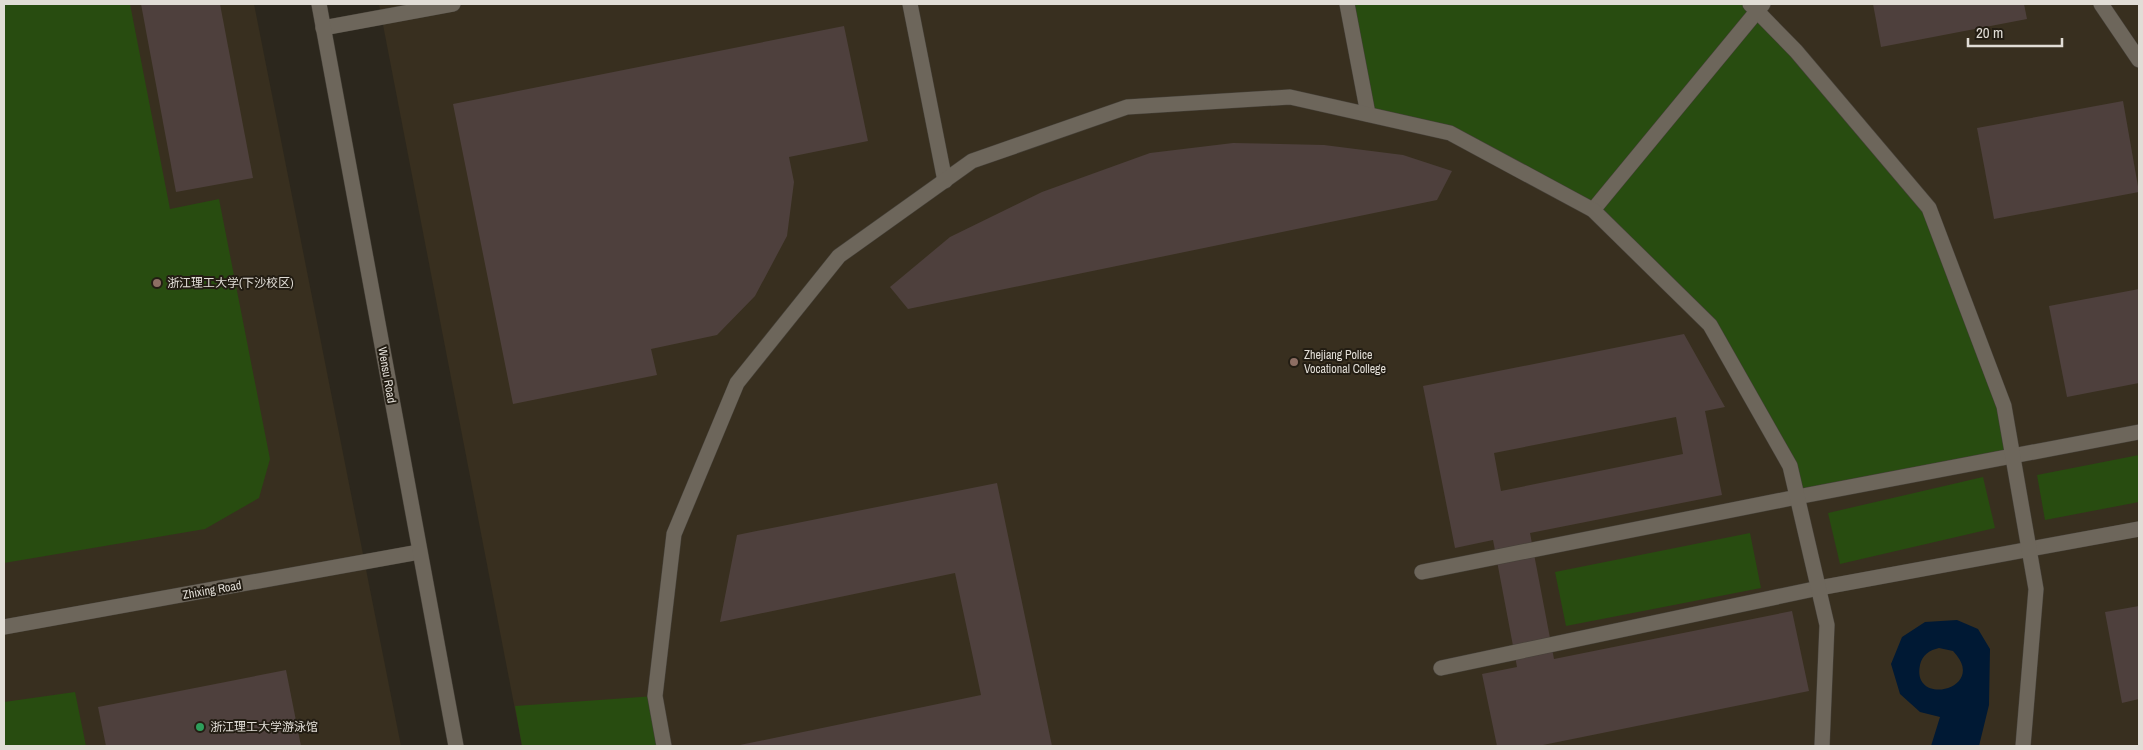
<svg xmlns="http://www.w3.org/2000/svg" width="2143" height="750" viewBox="0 0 2143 750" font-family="'Archivo Narrow','Noto Sans SC',sans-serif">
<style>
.built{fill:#382f1f}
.green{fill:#284c10}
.water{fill:#001934;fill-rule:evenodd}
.building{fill:#4e403d;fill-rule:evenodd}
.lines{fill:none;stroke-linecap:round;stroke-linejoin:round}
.lane-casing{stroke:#464139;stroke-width:16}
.street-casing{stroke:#464139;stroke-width:16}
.secondary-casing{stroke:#464139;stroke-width:16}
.lane{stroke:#6d665b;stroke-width:15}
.street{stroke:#6d665b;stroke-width:15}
.secondary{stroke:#6d665b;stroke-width:15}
.education-dot{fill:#8d6e63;stroke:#231d13;stroke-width:2}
.leisure-dot{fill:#2e9e5b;stroke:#231d13;stroke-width:2}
.labels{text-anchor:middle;stroke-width:4;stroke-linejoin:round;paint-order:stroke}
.poi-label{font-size:12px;fill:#e1ddd6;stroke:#231d13;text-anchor:start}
.street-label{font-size:12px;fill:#e1ddd6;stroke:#231d13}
</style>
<rect width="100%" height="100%" fill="#2c271d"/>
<!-- built -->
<g class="built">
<path d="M4 4H254L401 746H4Z"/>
<path d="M379 4H2139V746H522Z"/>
</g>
<!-- green -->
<g class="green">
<path d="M4 4H130L170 209 219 199 270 459 259 498 205 529 4 563Z"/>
<path d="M1347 4H1750L1929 208 2004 406 2012 456 1797 497 1790 466 1710 325 1593 210 1450 133 1368 114Z"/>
<path d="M2139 455V502L2045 520 2037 475Z"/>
<path d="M1983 477 1995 528 1840 564 1828 513Z"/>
<path d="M1750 533 1761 588 1566 626 1555 572Z"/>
<path d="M75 692 86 746H4V702Z"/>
<path d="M655 696 664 746H522L515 706Z"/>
</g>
<!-- water -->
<path class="water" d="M1957 620 1978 629 1990 649 1989 705 1979 746H1931L1940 717 1920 712 1900 694 1891 664 1902 637 1925 622ZM1939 648 1953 651C1990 689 1911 708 1920 665 1922 655 1930 650 1939 648Z"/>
<!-- building -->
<g class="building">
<path d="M141 4H220L253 178 176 192Z"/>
<path d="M1873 4H2024L2027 19 1881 47Z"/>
<path d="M844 26 868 141 789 157 794 182 787 236 755 296 717 335 651 349 657 375 513 404 453 104Z"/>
<path d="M2123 101 2139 192 1994 219 1977 128Z"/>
<path d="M1233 143 1324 145 1403 155 1452 171 1437 200 908 309 890 287 950 237 1042 192 1150 153Z"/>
<path d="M2139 289V383L2067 397 2049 306Z"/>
<path d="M1684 334 1725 407 1705 411 1722 495 1530 533 1554 659 1792 611 1809 691 1538 746H1497L1482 674 1517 667 1493 540 1455 548 1423 386ZM1676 417 1683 454 1501 491 1494 453Z"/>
<path d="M997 483 1052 746H735L981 695 955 573 720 622 737 535Z"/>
<path d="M2139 606V699L2122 703 2105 612Z"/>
<path d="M286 670 301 746H106L98 707Z"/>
</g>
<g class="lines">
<!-- lane casing -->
<g class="lane-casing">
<g id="lane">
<path d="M1422 572 1797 497 2139 432"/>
<path d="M4 627 419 552"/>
<path d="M1441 668 1819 588 2139 529"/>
</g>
</g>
<!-- street casing -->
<g class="street-casing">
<g id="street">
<path d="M910 4 945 181"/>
<path d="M1347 4 1368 114"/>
<path d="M1750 4 1796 51 1929 208 2004 406 2036 589 2023 746"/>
<path d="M2101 4 2139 60"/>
<path d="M323 28 453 4"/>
<path d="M1593 210 1763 4"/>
<path d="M664 746 655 696 674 534 737 383 839 256 972 161 1127 107 1290 97 1450 133 1593 210 1710 325 1790 466 1827 625 1822 746"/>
</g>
</g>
<!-- secondary casing -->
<g class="secondary-casing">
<path id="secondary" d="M319 4 456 746"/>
</g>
<!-- lane -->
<use href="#lane" class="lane"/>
<!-- street -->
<use href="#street" class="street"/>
<!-- secondary -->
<use href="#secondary" class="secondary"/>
</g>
<!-- markers -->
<g class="education-dot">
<circle cx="157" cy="283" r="5"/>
<circle cx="1294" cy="362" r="5"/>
</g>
<circle class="leisure-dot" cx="200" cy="727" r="5"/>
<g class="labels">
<!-- poi labels -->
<g class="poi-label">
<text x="167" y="287">浙江理工大学(下沙校区)</text>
<text x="1304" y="359">Zhejiang Police<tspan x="1304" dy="14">Vocational College</tspan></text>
<text x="210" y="731">浙江理工大学游泳馆</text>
</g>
<!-- street labels -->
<g class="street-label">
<text transform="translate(387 375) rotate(80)" y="4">Wensu Road</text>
<text transform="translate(212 590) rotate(-10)" y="4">Zhixing Road</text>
</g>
</g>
<!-- border -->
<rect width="2143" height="750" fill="none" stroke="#e1ddd6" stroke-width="10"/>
<!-- scale -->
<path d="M1968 38v8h94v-8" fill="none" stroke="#e1ddd6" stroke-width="2.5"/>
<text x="1976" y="38" font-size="15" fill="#e1ddd6" stroke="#231d13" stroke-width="4" paint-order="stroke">20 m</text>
</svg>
